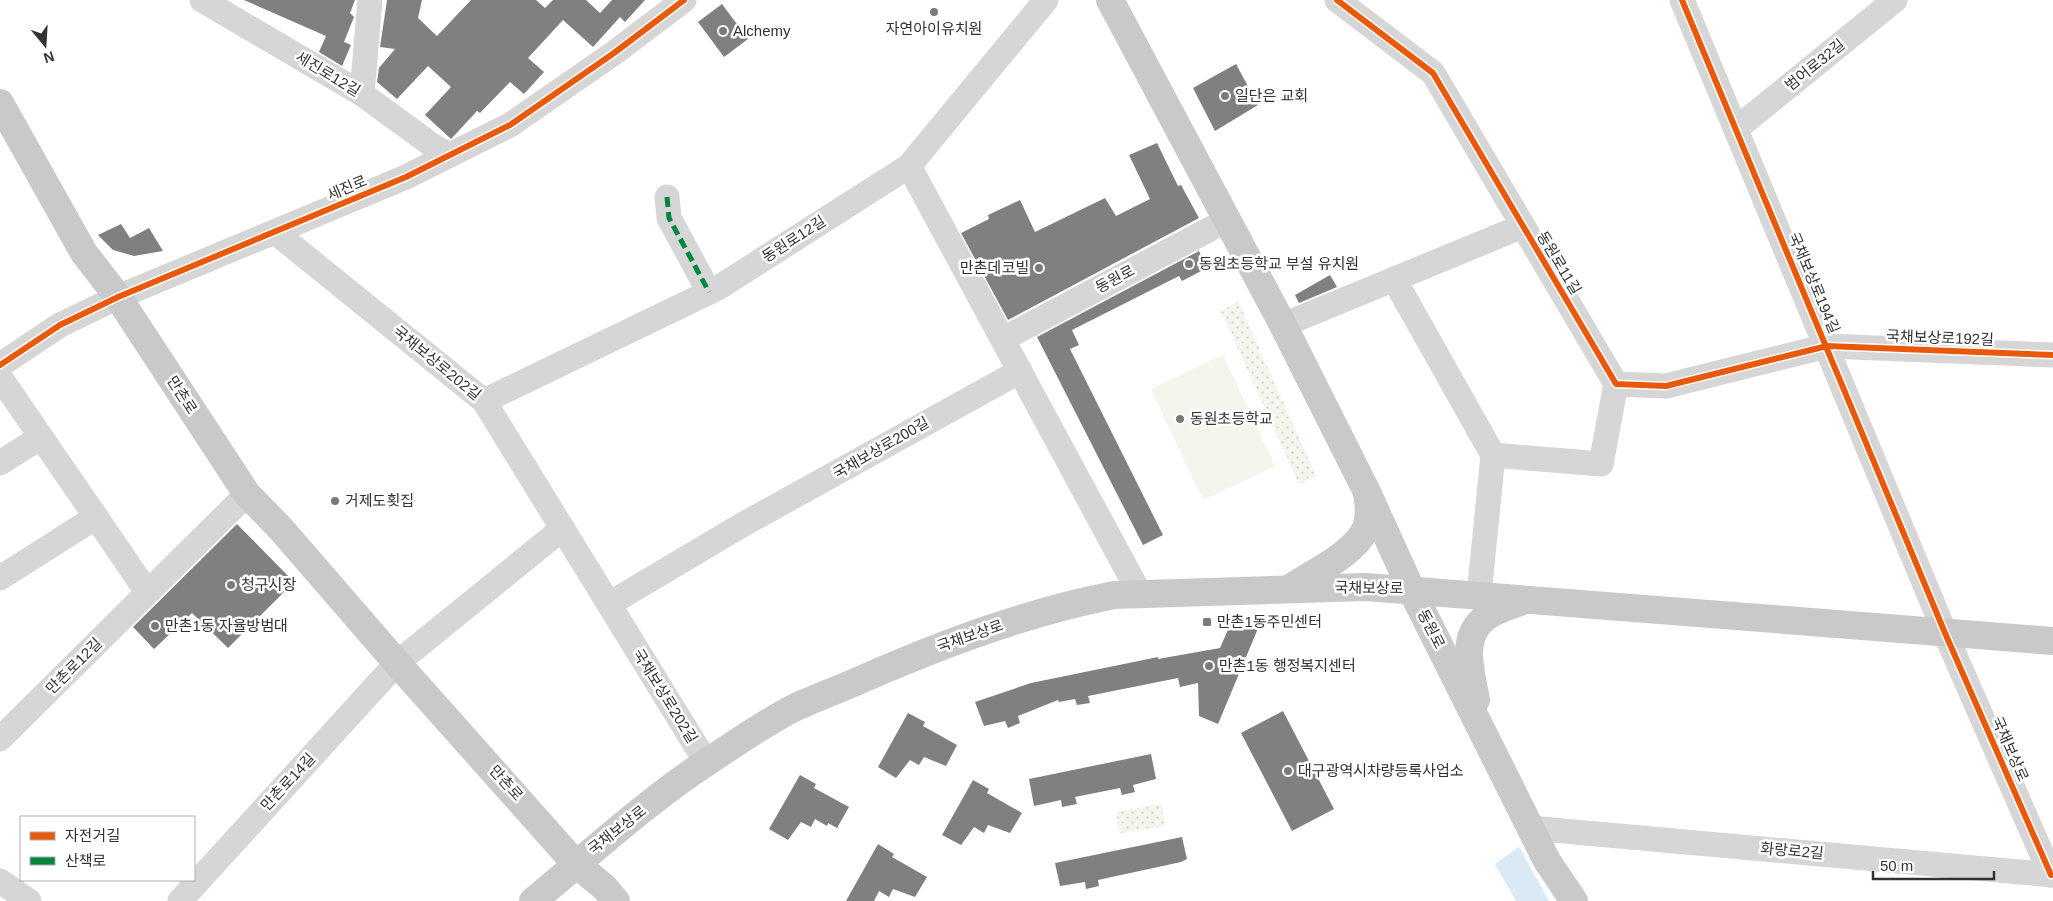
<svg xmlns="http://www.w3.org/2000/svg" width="2053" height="901" viewBox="0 0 2053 901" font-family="Arial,'Noto Sans KR',sans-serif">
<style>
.park{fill:url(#park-dots)}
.garden{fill:#f2f6ed}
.water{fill:#dbe9f4}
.building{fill:#808080}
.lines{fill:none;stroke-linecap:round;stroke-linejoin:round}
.minor{stroke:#d6d6d6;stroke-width:25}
.major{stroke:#c9c9c9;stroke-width:28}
.quiet{stroke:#00873e;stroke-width:5;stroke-dasharray:10 5;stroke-linecap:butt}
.cycleway-casing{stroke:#fff;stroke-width:9}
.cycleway{stroke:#e8590c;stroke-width:6}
.poi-dot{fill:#7a7a7a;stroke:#fff;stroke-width:2}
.labels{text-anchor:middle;stroke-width:5;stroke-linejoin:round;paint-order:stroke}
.poi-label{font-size:15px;fill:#323232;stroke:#fff;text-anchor:start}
.street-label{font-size:15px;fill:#323232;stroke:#fff}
</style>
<defs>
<pattern id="park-dots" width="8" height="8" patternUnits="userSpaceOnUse" patternTransform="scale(1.25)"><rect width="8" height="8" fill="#f2f6ed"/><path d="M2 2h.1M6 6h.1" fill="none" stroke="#d0d3cc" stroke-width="1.8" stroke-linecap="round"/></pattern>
</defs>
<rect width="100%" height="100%" fill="#fff"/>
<!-- park -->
<g class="park">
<path d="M1238 301 1316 476 1299 484 1221 311Z"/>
<path d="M1161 804 1165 826 1120 833 1116 812Z"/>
</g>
<!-- garden -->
<path class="garden" d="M1223 355 1275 466 1203 500 1151 389Z"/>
<!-- water -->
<path class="water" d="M1519 847 1549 901H1516L1495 864Z"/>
<!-- building -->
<g class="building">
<path d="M244 0H355L350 13 354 17 344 42 351 45 342 66 319 52 326 36Z"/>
<path d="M387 0H422L418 18 437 36 471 0H536L545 8 553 0H586L600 13 612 0H645L625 22 620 17 593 47 563 20 528 58 544 72 524 94 510 82 480 113 477 111 451 139 425 115 451 87 428 66 397 99 377 82 379 68 395 49 380 47Z"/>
<path d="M722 4 748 39 724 57 698 22Z"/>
<path d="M1236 64 1258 105 1215 131 1193 88Z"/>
<path d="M1157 143 1178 186 1181 185 1199 218 1008 320 961 233 989 219 988 215 1020 200 1035 232 1105 198 1116 216 1150 199 1129 155Z"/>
<path d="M121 224 130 238 149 228 163 251 134 256 113 250 98 235Z"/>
<path d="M1199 251 1207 268 1182 281 1179 276 1072 330 1079 345 1070 349 1163 535 1143 545 1037 337Z"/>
<path d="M1330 275 1337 287 1299 303 1295 295Z"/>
<path d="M237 524 294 582 228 648 192 613 154 649 133 627Z"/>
<path d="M1230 625 1259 626 1218 724 1199 716 1198 683 1180 687 1178 678 1088 696 1090 703 1077 705 1075 699 1059 702 1058 700 1018 716 1020 723 1008 728 1005 721 984 726 975 702 1031 683 1158 657V659L1220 648Z"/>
<path d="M1283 711 1334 809 1292 831 1241 733Z"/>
<path d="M908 713 925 722 923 726 957 745 946 766 924 757 919 765 910 760 896 778 878 767Z"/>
<path d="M1151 754 1156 779 1133 785 1135 792 1122 795 1120 788 1075 797 1077 804 1062 807 1061 800 1034 806 1029 779Z"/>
<path d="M800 775 816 784 814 788 849 807 837 828 828 823 827 826 815 819 811 827 801 822 788 840 769 829Z"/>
<path d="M973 780 989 789 987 793 1022 813 1010 833 988 825 984 833 974 827 961 845 942 835Z"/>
<path d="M1182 837 1187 859 1181 862 1098 880 1099 886 1086 889 1085 882 1060 886 1055 863Z"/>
<path d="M878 844 894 854 892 857 927 877 915 897 893 889 889 897 879 891 874 901H846Z"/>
</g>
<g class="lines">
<!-- minor -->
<g class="minor">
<path d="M202 0 362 94 436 148 450 155"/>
<path d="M1337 0 1433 73 1616 384 1666 386 1827 346 2053 355"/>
<path d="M1682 0 1945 633 2051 875"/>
<path d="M362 94 370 0"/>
<path d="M1736 129 1895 0"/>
<path d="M909 166 1140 594"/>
<path d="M667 197 669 218 709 292"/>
<path d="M275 232 484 401 706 762"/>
<path d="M1394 279 1493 455 1479 595"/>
<path d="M1283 325 1523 226"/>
<path d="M1003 339 1227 220"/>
<path d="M0 365 60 325 118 297 406 177 510 125 614 53 684 0"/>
<path d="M0 377 41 437 0 463"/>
<path d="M484 401 718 288 909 166 1046 0"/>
<path d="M41 437 96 517"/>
<path d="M1493 455 1601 464 1616 384"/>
<path d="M0 578 96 517 147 592"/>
<path d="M609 604 742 525 1020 371"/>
<path d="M0 739 247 494"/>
<path d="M1530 828 2053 875"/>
<path d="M0 881 29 901"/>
<path d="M180 901 397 663 562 529"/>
</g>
<!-- major -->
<g class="major">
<path d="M1110 0 1283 325 1367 492 1411 589 1547 861 1574 901"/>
<path d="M0 103 84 253 118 297 247 494 281 529 397 663 575 863 605 888 616 901"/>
<path d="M1289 589C1312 573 1355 554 1366 528 1370 517 1369 504 1367 493"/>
<path d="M1476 700C1471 672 1459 637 1486 617 1497 609 1513 605 1525 600"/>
<path d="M533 901C590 854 645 803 707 762 735 744 764 723 794 708 817 697 843 688 867 677 947 642 1028 612 1114 595L1366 587 2053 641"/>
</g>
<!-- quiet -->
<path class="quiet" d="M667 197 669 218 709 292"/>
<!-- cycleway casing -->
<g class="cycleway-casing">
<g id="cycleway">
<path d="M1337 0 1433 73 1616 384 1666 386 1827 346 2053 355"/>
<path d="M1682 0 1945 633 2051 875"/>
<path d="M0 365 60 325 118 297 406 177 510 125 614 53 684 0"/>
</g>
</g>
<!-- cycleway -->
<use href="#cycleway" class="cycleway"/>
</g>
<!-- markers -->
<g class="poi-dot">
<circle cx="934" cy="12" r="5"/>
<circle cx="723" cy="31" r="5"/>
<circle cx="1225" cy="96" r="5"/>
<circle cx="1189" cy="264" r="5"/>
<circle cx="1039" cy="268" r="5"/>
<circle cx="1180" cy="419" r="5"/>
<circle cx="335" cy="501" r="5"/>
<circle cx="231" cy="585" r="5"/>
<rect x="1202" y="617" width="10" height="10" rx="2.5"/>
<circle cx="155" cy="626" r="5"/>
<circle cx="1209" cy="666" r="5"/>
<circle cx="1288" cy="771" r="5"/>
</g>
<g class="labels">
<!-- poi labels -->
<g class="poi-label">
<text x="934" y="34" text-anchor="middle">자연아이유치원</text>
<text x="733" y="36">Alchemy</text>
<text x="1235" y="101">일단은 교회</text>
<text x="1199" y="269">동원초등학교 부설 유치원</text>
<text x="1029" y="273" text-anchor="end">만촌데코빌</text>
<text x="1190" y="424">동원초등학교</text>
<text x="345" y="506">거제도횟집</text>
<text x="241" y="590">청구시장</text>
<text x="1217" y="627">만촌1동주민센터</text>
<text x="165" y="631">만촌1동 자율방범대</text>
<text x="1219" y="671">만촌1동 행정복지센터</text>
<text x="1298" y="776">대구광역시차량등록사업소</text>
</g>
<!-- street labels -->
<g class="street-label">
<text transform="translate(1815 65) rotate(-39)" y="5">범어로32길</text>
<text transform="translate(328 74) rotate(31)" y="5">세진로12길</text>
<text transform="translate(347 188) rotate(-23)" y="5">세진로</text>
<text transform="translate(794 239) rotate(-33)" y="5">동원로12길</text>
<text transform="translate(1559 263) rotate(59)" y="5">동원로11길</text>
<text transform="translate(1115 279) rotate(-28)" y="5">동원로</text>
<text transform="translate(1814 283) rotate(67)" y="5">국채보상로194길</text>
<text transform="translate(1940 338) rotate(2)" y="5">국채보상로192길</text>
<text transform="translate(437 363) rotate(39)" y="5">국채보상로202길</text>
<text transform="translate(182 395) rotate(57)" y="5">만촌로</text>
<text transform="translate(881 448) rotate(-30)" y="5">국채보상로200길</text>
<text transform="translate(1369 588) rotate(1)" y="5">국채보상로</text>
<text transform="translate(1431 629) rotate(63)" y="5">동원로</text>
<text transform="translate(970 636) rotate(-19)" y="5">국채보상로</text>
<text transform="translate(74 666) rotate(-45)" y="5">만촌로12길</text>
<text transform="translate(665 696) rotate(58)" y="5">국채보상로202길</text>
<text transform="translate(2010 749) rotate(66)" y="5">국채보상로</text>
<text transform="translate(288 782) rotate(-47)" y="5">만촌로14길</text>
<text transform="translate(506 783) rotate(48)" y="5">만촌로</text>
<text transform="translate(617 830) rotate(-38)" y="5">국채보상로</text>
<text transform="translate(1792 851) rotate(5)" y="5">화랑로2길</text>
</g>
</g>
<!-- legend -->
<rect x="20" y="816" width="175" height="65" fill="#ffffff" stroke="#adadad"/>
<rect x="30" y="832" width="25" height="8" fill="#e8590c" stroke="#adadad"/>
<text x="65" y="841" font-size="15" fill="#323232">자전거길</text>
<rect x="30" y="857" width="25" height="8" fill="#00873e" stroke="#adadad"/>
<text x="65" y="866" font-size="15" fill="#323232">산책로</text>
<!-- north arrow -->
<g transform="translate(45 45) rotate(162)" stroke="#ffffff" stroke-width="4" paint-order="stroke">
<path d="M0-4L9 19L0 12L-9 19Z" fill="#323232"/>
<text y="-8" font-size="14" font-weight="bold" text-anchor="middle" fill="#323232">N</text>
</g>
<!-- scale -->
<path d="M1873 871v8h121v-8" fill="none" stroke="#323232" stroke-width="2.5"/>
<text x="1880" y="871" font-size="15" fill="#323232" stroke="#ffffff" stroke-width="4" paint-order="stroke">50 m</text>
</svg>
